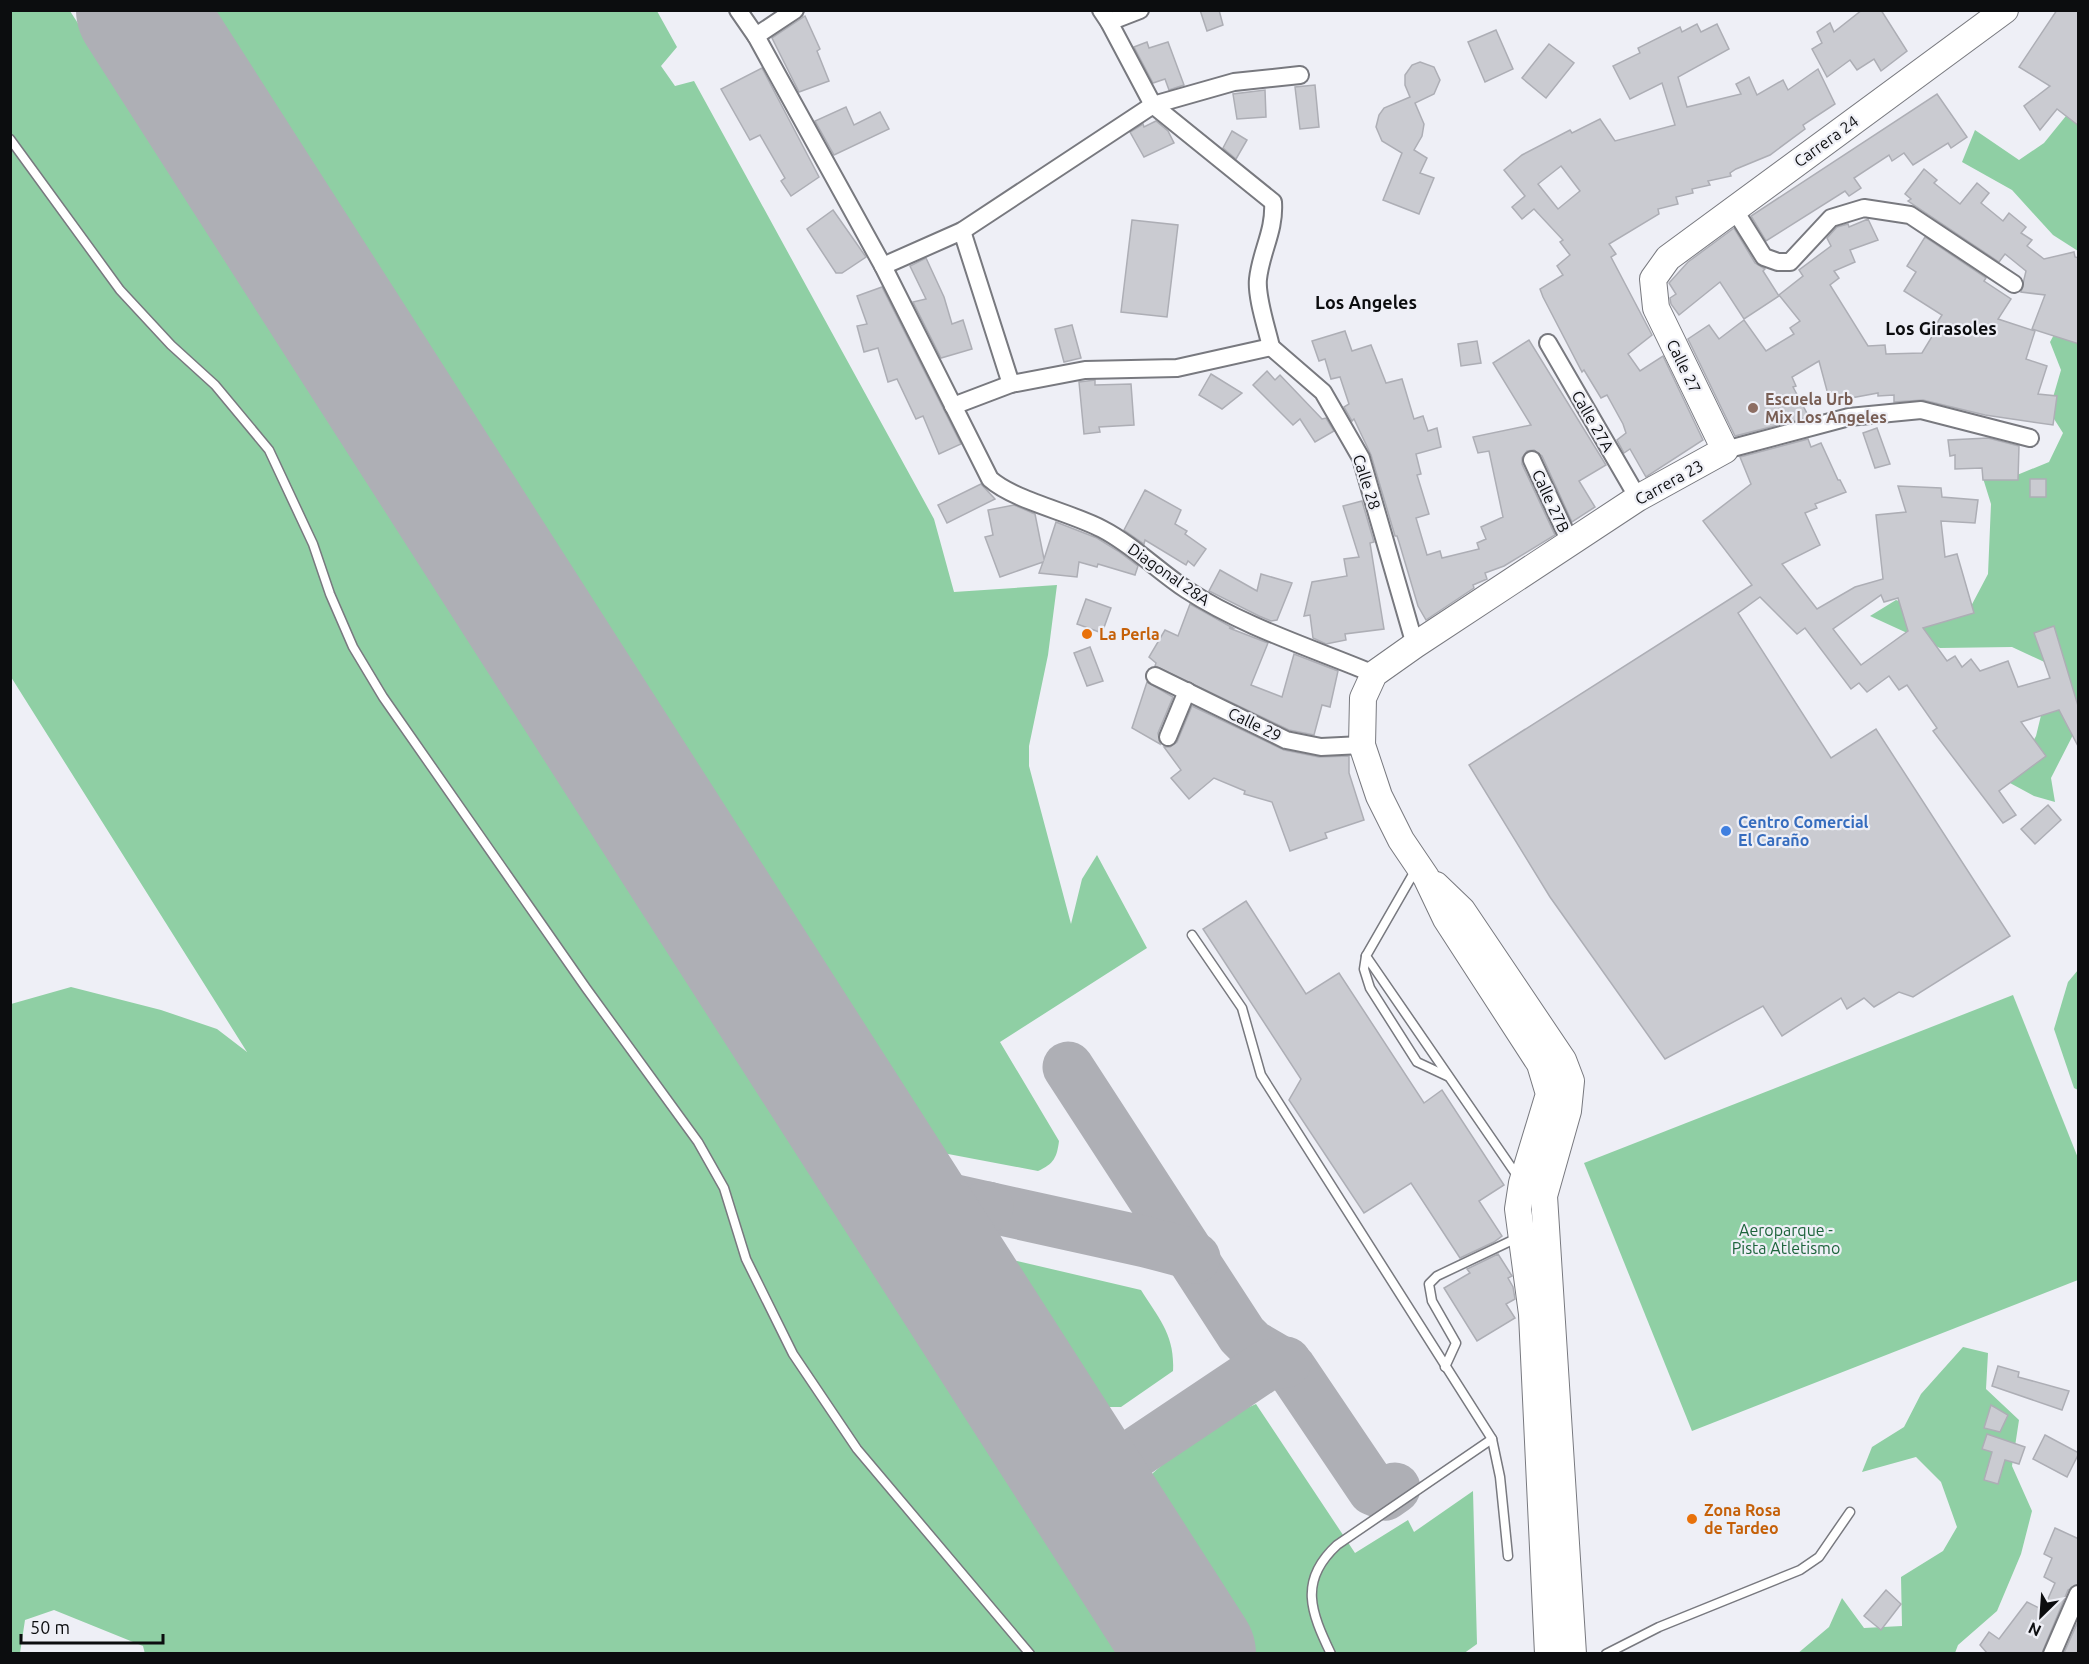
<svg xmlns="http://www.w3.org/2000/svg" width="2089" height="1664" viewBox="0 0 2089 1664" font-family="Ubuntu,sans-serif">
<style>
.green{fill:#8fcfa4}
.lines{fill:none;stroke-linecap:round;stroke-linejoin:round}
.taxiway{stroke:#aeafb5;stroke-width:51}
.runway{stroke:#aeafb5;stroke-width:128}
.building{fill:#cacbd1;stroke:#adaeb5;stroke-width:1.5;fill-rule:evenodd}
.lane-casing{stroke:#78797f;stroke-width:11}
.street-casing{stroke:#78797f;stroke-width:20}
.primary-casing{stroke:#78797f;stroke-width:28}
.lane{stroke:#fff;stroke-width:8}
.street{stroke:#fff;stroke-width:16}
.primary{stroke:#fff;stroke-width:26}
.education-dot{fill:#8d6e63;stroke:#eeeff6;stroke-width:2}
.food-dot{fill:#e8710a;stroke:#eeeff6;stroke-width:2}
.shop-dot{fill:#3f7fe0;stroke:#eeeff6;stroke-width:2}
.labels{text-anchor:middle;stroke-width:4.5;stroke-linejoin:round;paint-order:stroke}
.street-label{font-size:16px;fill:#0c0d0f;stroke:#eeeff6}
.education-label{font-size:16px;font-weight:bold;fill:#785e54;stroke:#eeeff6;text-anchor:start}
.food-label{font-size:16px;font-weight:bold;fill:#c56008;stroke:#eeeff6;text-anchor:start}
.shop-label{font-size:16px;font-weight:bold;fill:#366cbe;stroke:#eeeff6;text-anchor:start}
.park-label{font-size:16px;fill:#1d643c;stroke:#eeeff6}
.neighbourhood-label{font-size:18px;font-weight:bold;fill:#0c0d0f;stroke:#eeeff6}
</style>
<rect width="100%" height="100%" fill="#eeeff6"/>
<!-- green -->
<g class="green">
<path d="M11 11H70L1130 1653 145 1654 143 1646 54 1610 25 1620 20 1653H11V1004L71 987 161 1010 217 1029 247 1052 11 677Z"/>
<path d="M188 11H657L677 47 661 66 675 86 694 81 934 519 954 592 1057 585 1048 655 1029 746V766L1071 924 1082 879 1097 855 1147 948 1000 1042 1059 1141C1057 1157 1054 1164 1038 1171L927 1150Z"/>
<path d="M2078 108V251L2053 235 2012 190 1962 162 1975 130 2019 160 2044 143 2070 111Z"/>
<path d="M2062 320 2078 327V732L2074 733 2051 778 2055 802 2034 796 2010 783 2036 736 2053 666 2012 647 1940 648 1870 616 1896 600 1939 616 1969 610 1988 574 1991 504 1982 475H2017L2049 462 2063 433 2049 411 2061 370 2050 342Z"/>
<path d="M2078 970V1090L2074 1088 2054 1029 2068 982Z"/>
<path d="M2013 995 2078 1158V1280L1692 1431 1584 1163Z"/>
<path d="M1013 1260 1141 1290C1159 1319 1175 1335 1173 1371L1121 1407H1107Z"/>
<path d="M1963 1347 1988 1353 1986 1389 2019 1420 2012 1466 2032 1511 2021 1554 1997 1611 1958 1645 1955 1653 1797 1654 1829 1627 1842 1598 1864 1628 1902 1626 1901 1577 1943 1551 1957 1527 1941 1482 1916 1457 1862 1472 1872 1447 1904 1427 1921 1394Z"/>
<path d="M1256 1404 1355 1553 1408 1520 1414 1532 1473 1491 1477 1644 1463 1654 1245 1653 1139 1486C1175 1452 1211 1424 1256 1404Z"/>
</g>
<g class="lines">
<!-- taxiway -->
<g class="taxiway">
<path d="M1068 1067 1242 1335 1252 1345 1290 1367 1373 1490 1385 1495 1395 1488"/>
<path d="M873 1157 899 1182 924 1193 1146 1242 1184 1252 1195 1258"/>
<path d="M953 1281C945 1252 952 1213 988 1207"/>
<path d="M1052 1436C1082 1458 1095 1462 1131 1456"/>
<path d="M1113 1531C1108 1502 1111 1479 1131 1456L1267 1365 1286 1362"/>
</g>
<!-- runway -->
<path class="runway" d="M140 10 1192 1654"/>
</g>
<!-- building -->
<g class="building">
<path d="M1200 10H1219L1223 25 1207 31Z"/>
<path d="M1862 10H1881L1907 51 1881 71 1874 59 1857 70 1850 60 1827 77 1812 49 1822 43 1817 32 1830 23 1834 32Z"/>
<path d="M2057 10H2079V126L2057 109 2040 130 2024 106 2050 86 2019 67Z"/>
<path d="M805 16 820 49 817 51 829 81 799 92 772 38Z"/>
<path d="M1697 24 1701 32 1717 24 1729 49 1678 77 1687 107 1741 94 1736 84 1749 77 1757 95 1783 80 1788 90 1818 69 1835 104 1803 125 1805 129 1770 155 1736 169 1730 173 1731 176 1708 181 1710 185 1692 189 1693 193 1676 197 1678 204 1658 209 1659 214 1609 244 1616 254 1611 257 1652 335 1628 354 1640 371 1663 356 1703 440 1646 477 1630 449 1624 453 1617 440 1626 433 1623 424 1607 395 1601 398 1584 370 1582 372 1543 297 1540 289 1563 275 1557 266 1570 255 1560 242 1563 240 1534 209 1522 219 1512 207 1525 196 1504 170 1522 155 1570 130 1572 133 1600 119 1615 141 1675 125 1662 83 1630 99 1613 66 1640 53 1638 48 1680 27 1682 32ZM1561 166 1580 191 1558 209 1538 184Z"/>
<path d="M1496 30 1513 69 1485 82 1468 42Z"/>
<path d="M1147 42 1149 48 1168 42 1184 85 1169 90 1165 79 1153 83 1134 47Z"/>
<path d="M1549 44 1574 63 1546 98 1522 78Z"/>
<path d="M1420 62 1434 67 1440 80 1434 94 1415 103 1424 124 1422 136 1414 150 1427 158 1420 173 1434 178 1419 214 1383 200 1402 153 1382 141 1376 127 1379 115 1384 108 1410 97 1405 85V75L1412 65Z"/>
<path d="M762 68 819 177 791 196 781 181 785 178 760 135 750 140 721 89Z"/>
<path d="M1315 85 1319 127 1300 129 1295 87Z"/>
<path d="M1265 90 1266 117 1237 119 1233 94Z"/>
<path d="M1937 94 1967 137 1951 148 1948 143 1913 165 1904 153 1892 161 1889 155 1854 178 1861 188 1849 196 1845 191 1766 241 1751 216Z"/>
<path d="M846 107 854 125 880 112 889 129 834 155 815 121Z"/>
<path d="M1156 121 1168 131 1174 143 1144 157 1130 132 1143 124 1144 127Z"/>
<path d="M1232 131 1247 140 1236 159 1223 148Z"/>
<path d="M1924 169 1937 180 1934 183 1960 204 1977 183 1989 193 1981 203 2003 221 2009 213 2026 227 2021 233 2032 240 2027 246 2044 259 2074 252 2075 257 2079 258V344L2032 329 2045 295 2021 292 2026 271 2005 254 1999 262 1908 201 1911 199 1905 194Z"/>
<path d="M833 210 866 257 842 273H836L807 229Z"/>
<path d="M1868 219 1878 240 1850 250 1855 262 1834 271 1839 278 1830 285 1868 346 1885 345 1886 354 1922 353 1939 325 1937 323 1942 315 1904 291 1916 272 1907 266 1925 237 1986 278 1984 281 2011 299 1998 319 2035 331 2026 359 2047 366 2038 394 2057 396 2053 425 1985 415 1923 400 1894 402V395L1878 396V393L1830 402 1819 361 1792 377 1796 386 1793 387 1809 417 1735 436 1688 339 1709 325 1719 339 1744 320 1766 351 1794 334 1790 328 1800 321 1779 295 1803 276 1799 270 1831 246 1827 238 1837 227 1848 224 1849 227Z"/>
<path d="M1132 220 1178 225 1167 317 1121 312Z"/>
<path d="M1734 228 1755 263 1765 269 1763 271 1779 296 1744 319 1720 282 1679 315 1671 304 1670 298 1676 294 1669 283 1688 262Z"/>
<path d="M926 258 944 297 952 324 963 320 972 349 941 358 913 302 926 299 910 266Z"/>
<path d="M882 287 961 444 939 454 923 416 916 419 897 379 888 382 878 348 864 352 857 326 867 324 857 296Z"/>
<path d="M1072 325 1081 358 1064 362 1055 329Z"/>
<path d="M1345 331 1352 351 1371 345 1386 383 1402 379 1414 419 1423 416 1428 431 1437 428 1441 447 1416 454 1421 474 1417 475 1429 514 1416 518 1427 555 1440 551 1442 558 1479 549 1477 543 1486 539 1481 527 1503 517 1489 451 1478 453 1473 437 1531 425 1493 363 1529 340 1606 465 1579 481 1595 507 1572 522 1542 456 1534 450 1527 451 1522 458V464L1555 535 1504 566 1485 573 1487 579 1473 585 1474 588 1426 620 1418 606 1399 542 1397 536H1395L1371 455 1354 419 1352 421 1344 407 1349 404 1340 377 1331 379 1325 359 1319 361 1312 341Z"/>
<path d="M1477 341 1481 363 1461 366 1458 344Z"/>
<path d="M1267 371 1275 380 1280 375 1322 419 1326 418 1334 431 1315 442 1300 419 1293 425 1253 385Z"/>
<path d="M1211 374 1242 393 1222 409 1199 395Z"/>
<path d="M1095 380V385L1131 384 1134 425 1099 427 1100 432 1084 434 1079 382Z"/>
<path d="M1877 428 1890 464 1875 468 1863 433Z"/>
<path d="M1988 438 2019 446 2018 480H1983L1982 468 1955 469V455L1950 456 1948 440Z"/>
<path d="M1808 439 1811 447 1821 443 1838 480H1840L1846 492 1815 504 1817 508 1805 513 1820 545 1782 564 1817 609 1855 587 1883 579 1876 515 1906 512 1898 486 1941 488 1942 497 1978 500 1975 523 1941 521 1945 557 1957 554 1974 613 1923 628 1947 661 1955 656 1962 667 1971 659 1980 671 2008 661 2018 687 2050 678 2034 633 2054 626 2079 709V748L2059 710 2021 722 2046 756 1999 791 2016 815 2003 823 1933 731 1937 728 1907 685 1899 690 1889 676 1867 692 1859 683 1851 689 1805 628 1797 634 1760 597 1738 613 1831 758 1876 729 2010 936 1913 997 1899 992 1874 1007 1864 998 1847 1009 1841 998 1782 1036 1763 1006 1665 1059 1550 897 1469 765 1752 585 1703 521 1751 484 1740 457ZM1881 595 1884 602 1898 598 1908 631 1861 665 1833 629Z"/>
<rect x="2030" y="479" width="16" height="18"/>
<path d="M981 484 995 499 947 523 938 505Z"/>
<path d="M1145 490 1181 510 1175 524 1187 531 1185 534 1206 549 1194 566 1188 561 1186 565 1145 540 1144 544 1124 530Z"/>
<path d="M1362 501 1374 542 1370 543 1384 629 1345 634 1346 640 1326 644 1313 638 1310 615 1304 616 1312 582 1347 576 1344 559 1359 557 1343 506Z"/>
<path d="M1014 505 1035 514 1044 559 1056 522 1097 538 1118 551 1138 566 1135 575 1098 564 1097 567 1079 562 1077 577 1039 573 1043 562 1000 577 985 537 993 535 988 510Z"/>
<path d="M1220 570 1257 591 1261 574 1292 583 1277 620 1271 621 1259 616 1209 591Z"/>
<path d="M1086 599 1111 608 1102 633 1077 624Z"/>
<path d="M1190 604 1233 628H1229L1268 643 1251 685 1282 697 1294 654 1338 671 1330 707 1322 705 1314 735 1289 730 1155 666 1156 663 1149 657 1165 630 1178 636Z"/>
<path d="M1090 647 1103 681 1087 686 1074 653Z"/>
<path d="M1147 682 1173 697 1158 733 1160 744 1132 728Z"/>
<path d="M1192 706 1284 750 1319 757 1349 756V773L1364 820 1325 833 1327 838 1290 851 1272 802 1244 794 1245 791 1214 778 1189 799 1171 778 1181 770 1164 747H1170L1177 742Z"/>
<path d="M2048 805 2061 820 2035 844 2021 829Z"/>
<path d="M1246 901 1306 994 1339 973 1424 1103 1442 1090 1504 1185 1479 1201 1502 1236 1494 1242 1460 1258 1411 1183 1364 1213 1289 1100 1301 1079 1203 929Z"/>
<path d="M1498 1254 1512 1276 1508 1278 1513 1287 1515 1299 1506 1304 1515 1318 1477 1341 1444 1288 1470 1273 1467 1269Z"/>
<path d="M1998 1366 2019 1372 2018 1377 2069 1391 2062 1410 1992 1386Z"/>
<path d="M1991 1405 2008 1415 2000 1432 1984 1428Z"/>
<path d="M1987 1434 2025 1447 2019 1464 2005 1460 1998 1484 1984 1480 1992 1452 1982 1449Z"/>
<path d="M2045 1435 2079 1453 2067 1477 2033 1459Z"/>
<path d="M2055 1528 2079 1539V1584L2068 1590 2042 1653H1987L1980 1645 1989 1632 1999 1639 2027 1602 2043 1610 2055 1583 2044 1577 2052 1558 2044 1554Z"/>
<path d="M1886 1590 1901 1604 1881 1630 1864 1616Z"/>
<path d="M2079 1619V1653H2064Z"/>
</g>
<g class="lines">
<!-- lane casing -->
<g class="lane-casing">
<g id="lane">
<path d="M10 139 120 290 171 345 215 385 269 450 313 544 330 594 353 647 383 697 586 988 698 1142 724 1188 746 1259 793 1354 857 1449 1030 1654"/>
<path d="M1416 869 1366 956 1518 1177"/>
<path d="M1192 935 1242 1008 1261 1075 1492 1439 1500 1477 1508 1556"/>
<path d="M1366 956 1364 969 1370 988 1417 1062 1447 1076"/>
<path d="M1445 1367 1456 1343 1432 1301 1429 1284 1437 1276 1517 1238"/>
<path d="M1331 1654C1311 1612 1298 1581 1337 1545L1492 1439"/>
<path d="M1606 1654 1659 1627 1800 1570 1819 1557 1850 1512"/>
</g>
</g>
<!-- street casing -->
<g class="street-casing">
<g id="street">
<path d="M738 10 756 36 883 266 990 479C1015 501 1070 512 1102 529 1133 545 1158 571 1187 590 1244 627 1312 648 1374 674"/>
<path d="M1101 10 1109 22 1153 105 1273 202C1275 231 1261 251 1258 279 1256 297 1267 329 1271 347"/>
<path d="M1109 22 1140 10"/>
<path d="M756 36 795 10"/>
<path d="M1734 209 1764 257 1778 262H1790L1831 218 1864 208 1910 215 2014 284"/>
<path d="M962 231 1011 384"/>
<path d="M883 266 962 231 1153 105 1234 82 1300 75"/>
<path d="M1548 343 1638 498"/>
<path d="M1271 347 1323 392 1361 458 1415 645"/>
<path d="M953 406 1011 384 1085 370 1177 368 1271 347"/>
<path d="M1725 450 1849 417 1921 410 2030 438"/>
<path d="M1532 460 1570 542"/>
<path d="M1155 676 1286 740 1321 747 1362 745"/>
<path d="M1168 737 1187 691"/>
<path d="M2052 1654 2078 1594"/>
</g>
</g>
<!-- primary casing -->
<g class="primary-casing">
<g id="primary">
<path d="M1436 885 1462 910 1563 1060 1571 1081 1568 1111 1544 1196 1573 1654"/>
<path d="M1548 1654 1532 1314 1518 1209 1522 1183 1549 1094 1540 1064 1446 919 1426 877 1401 840 1379 796 1362 745 1363 698 1374 674 1415 645 1638 498 1725 450 1656 308 1653 279 1668 258 2005 10"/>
</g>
</g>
<!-- lane -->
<use href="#lane" class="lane"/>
<!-- street -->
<use href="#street" class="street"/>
<!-- primary -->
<use href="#primary" class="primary"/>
</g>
<!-- markers -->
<circle class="education-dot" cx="1753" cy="408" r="6"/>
<g class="food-dot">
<circle cx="1087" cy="634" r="6"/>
<circle cx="1692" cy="1519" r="6"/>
</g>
<circle class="shop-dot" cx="1726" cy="831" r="6"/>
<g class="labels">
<!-- street labels -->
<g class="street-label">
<text transform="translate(1826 141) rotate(-36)" y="6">Carrera 24</text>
<text transform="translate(1684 366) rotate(64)" y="6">Calle 27</text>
<text transform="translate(1593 421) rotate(60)" y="6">Calle 27A</text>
<text transform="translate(1367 482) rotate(72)" y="6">Calle 28</text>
<text transform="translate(1669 482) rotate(-29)" y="6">Carrera 23</text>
<text transform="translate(1551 501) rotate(65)" y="6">Calle 27B</text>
<text transform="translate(1169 574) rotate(35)" y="6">Diagonal 28A</text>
<text transform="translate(1255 724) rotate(26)" y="6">Calle 29</text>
</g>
<!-- education labels -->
<g class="education-label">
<text x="1765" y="405">Escuela Urb<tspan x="1765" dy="18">Mix Los Angeles</tspan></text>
</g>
<!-- food labels -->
<g class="food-label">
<text x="1099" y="640">La Perla</text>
<text x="1704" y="1516">Zona Rosa<tspan x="1704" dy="18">de Tardeo</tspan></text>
</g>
<!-- shop labels -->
<g class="shop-label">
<text x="1738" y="828">Centro Comercial<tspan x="1738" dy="18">El Caraño</tspan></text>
</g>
<!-- park labels -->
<g class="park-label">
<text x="1786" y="1236">Aeroparque -<tspan x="1786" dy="18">Pista Atletismo</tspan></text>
</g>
<!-- neighbourhood labels -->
<g class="neighbourhood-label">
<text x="1366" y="309">Los Angeles</text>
<text x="1941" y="335">Los Girasoles</text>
</g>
</g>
<!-- border -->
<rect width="2089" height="1664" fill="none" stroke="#0c0d0f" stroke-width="24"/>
<!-- north arrow -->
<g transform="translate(2041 1616) rotate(205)" stroke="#eeeff6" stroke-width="4.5" paint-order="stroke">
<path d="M0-4.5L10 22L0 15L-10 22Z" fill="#0c0d0f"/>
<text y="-9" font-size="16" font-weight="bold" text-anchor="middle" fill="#0c0d0f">N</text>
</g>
<!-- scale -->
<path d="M21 1634v9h142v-9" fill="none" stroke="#0c0d0f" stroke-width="3"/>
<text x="30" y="1634" font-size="18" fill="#0c0d0f" stroke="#eeeff6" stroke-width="4.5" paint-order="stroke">50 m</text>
</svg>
